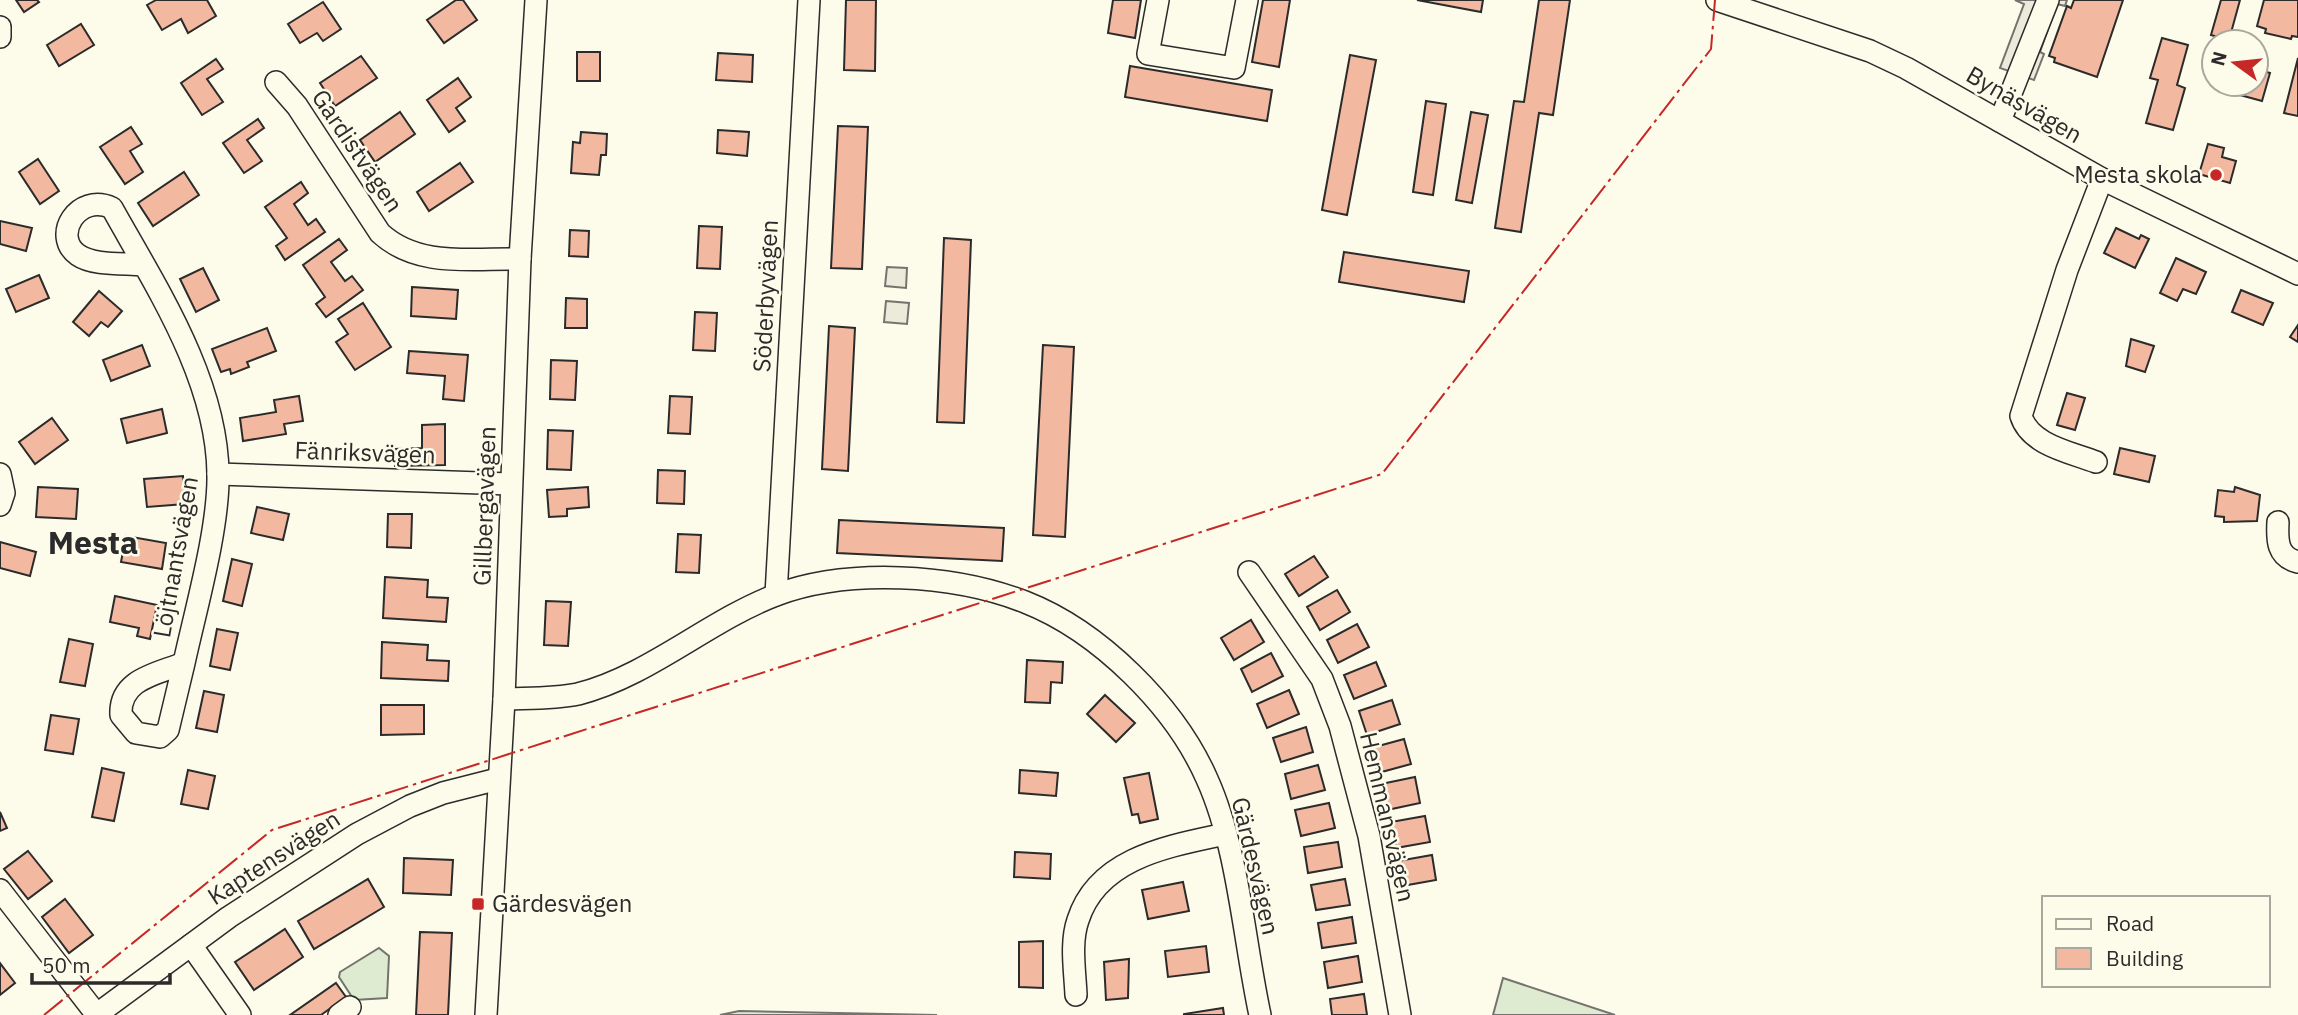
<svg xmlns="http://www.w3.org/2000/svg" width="2298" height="1015" viewBox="0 0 2298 1015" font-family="'IBM Plex Sans',sans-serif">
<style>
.green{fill:#deebd1;stroke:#74746e;stroke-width:2}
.parking{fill:#eceadb;stroke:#74746e;stroke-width:2}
.building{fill:#f2b8a0;stroke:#2b2b2b;stroke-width:2}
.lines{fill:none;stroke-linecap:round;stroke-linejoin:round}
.minor-casing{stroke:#2b2b2b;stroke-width:24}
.minor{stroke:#fdfbea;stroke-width:21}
.power{stroke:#c62828;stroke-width:2;stroke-dasharray:24 5 3.5 5;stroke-linecap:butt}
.poi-dot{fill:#c62828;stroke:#fdfbea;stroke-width:2.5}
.labels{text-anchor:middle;stroke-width:5;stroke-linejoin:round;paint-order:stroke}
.street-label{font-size:24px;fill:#2b2b2b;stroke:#fdfbea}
.poi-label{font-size:24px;fill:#2b2b2b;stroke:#fdfbea;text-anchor:end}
.district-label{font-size:32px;font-weight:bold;fill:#2b2b2b;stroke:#fdfbea}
</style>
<rect width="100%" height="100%" fill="#fdfbea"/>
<!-- green -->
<g class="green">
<path d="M379 948 389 956 387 998 354 1000 339 977 340 972Z"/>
<path d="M1503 978 1615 1015H1493Z"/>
<path d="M739 1011 937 1015H720Z"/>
</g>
<!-- parking -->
<g class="parking">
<path d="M2015 0H2067L2065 6 2057 4 2040 52 2044 54 2034 80 2000 68 2024 4Z"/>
<path d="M887 267 907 268 906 288 885 286Z"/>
<path d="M886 301 909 303 907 324 884 322Z"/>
</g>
<!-- building -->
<g class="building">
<path d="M16 0H37L39 2 24 12Z"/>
<path d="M156 0H207L216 16 188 33 181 19 162 30 147 5Z"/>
<path d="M456 0H463L477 20 444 43 427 20Z"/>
<path d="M846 0H876L875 71 844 70Z"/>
<path d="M1113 0H1141L1135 38 1108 33Z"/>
<path d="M1263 0H1290L1279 67 1252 62Z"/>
<path d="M1417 0H1483L1481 12Z"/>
<path d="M1539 0H1570L1553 115 1539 113 1521 232 1495 228 1514 101 1524 102Z"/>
<path d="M2074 0H2123L2097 77 2054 62 2055 58 2049 56 2067 6 2071 8Z"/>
<path d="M2221 0H2240L2229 40 2211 35Z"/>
<path d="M2264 0H2298V37L2292 36 2291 39 2265 33 2266 29 2257 26Z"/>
<path d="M323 2 341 29 323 41 317 33 300 43 288 24Z"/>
<path d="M81 24 94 45 59 66 47 45Z"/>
<path d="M2162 38 2188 45 2177 85 2185 88 2173 130 2146 123 2158 80 2150 78Z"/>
<rect x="577" y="52" width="23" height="29"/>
<path d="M718 53 753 55 752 82 716 80Z"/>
<path d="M1350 55 1376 60 1347 215 1322 210Z"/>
<path d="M361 56 377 78 335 106 320 83Z"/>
<path d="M2298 58V116L2284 113Z"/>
<path d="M216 59 223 69 207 79 223 102 202 115 181 83Z"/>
<path d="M1130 66 1272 90 1267 121 1125 97Z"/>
<path d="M2256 69 2270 73 2262 101 2218 89 2220 84H2256Z"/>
<path d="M458 78 471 97 456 108 465 121 449 132 427 100Z"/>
<path d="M1426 101 1446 104 1433 195 1413 192Z"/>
<path d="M400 112 415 134 375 162 360 140Z"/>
<path d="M1471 112 1488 115 1472 203 1456 200Z"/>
<path d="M258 119 264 128 247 140 262 161 244 173 223 143Z"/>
<path d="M838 126 868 127 862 269 831 268Z"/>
<path d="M131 127 142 144 130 151 143 172 125 184 100 147Z"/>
<path d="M718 130 749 132 747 156 717 153Z"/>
<path d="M581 132 607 134 606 155H601L599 175 571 173 573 142 580 143Z"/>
<path d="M2208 144 2224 148 2222 157 2236 161 2230 183 2199 174Z"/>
<path d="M38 159 59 191 40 204 19 172Z"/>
<path d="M460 163 473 182 429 211 417 192Z"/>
<path d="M184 172 199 195 153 226 138 203Z"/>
<path d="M301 182 308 193 294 204 308 225 316 219 325 232 285 260 276 246 287 238 265 207Z"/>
<path d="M0 221 32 228 26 251 0 244Z"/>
<path d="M699 226 722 227 720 269 697 268Z"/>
<path d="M2116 228 2139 239 2141 235 2149 239 2135 268 2104 253Z"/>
<path d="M570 230 589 231 588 257 569 256Z"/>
<path d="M944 238 971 240 964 423 937 422Z"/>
<path d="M339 239 347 250 331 262 345 281 352 276 363 290 326 317 316 304 325 297 303 265Z"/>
<path d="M1344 252 1469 271 1464 302 1339 282Z"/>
<path d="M2176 258 2206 272 2196 294 2183 289 2177 301 2160 293Z"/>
<path d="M203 268 219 300 196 312 180 279Z"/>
<path d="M39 275 49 298 16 312 6 289Z"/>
<path d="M412 287 458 290 456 319 411 316Z"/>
<path d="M2241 290 2273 303 2263 325 2232 312Z"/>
<path d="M99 291 122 311 108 327 101 322 89 336 73 322Z"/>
<path d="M566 298 587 299V328H565Z"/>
<path d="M363 303 391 347 355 370 336 342 348 334 338 319Z"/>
<path d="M695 312 717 313 715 351 693 350Z"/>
<path d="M2298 325V342L2290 337Z"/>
<path d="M829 326 855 328 848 471 822 469Z"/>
<path d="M267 328 276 351 247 362 249 367 231 374 230 369 221 372 212 349Z"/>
<path d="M2131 339 2154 346 2145 372 2126 366Z"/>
<path d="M142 345 150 366 111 381 103 360Z"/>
<path d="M1043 345 1074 347 1065 537 1033 535Z"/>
<path d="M409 351 468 355 464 401 443 399 445 376 407 373Z"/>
<path d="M551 360 577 361 575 400 550 399Z"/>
<path d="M2067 393 2085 398 2075 430 2057 425Z"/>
<path d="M299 396 303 421 284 424 286 434 243 441 240 418 276 412 274 400Z"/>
<path d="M670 396 692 397 690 434 668 433Z"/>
<path d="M162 409 167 433 127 443 121 419Z"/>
<path d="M52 418 68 440 35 464 19 442Z"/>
<path d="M445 424V465L395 466V449L422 448V425Z"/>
<path d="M548 430 573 431 571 470 547 469Z"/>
<path d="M2120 448 2155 456 2149 482 2114 474Z"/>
<path d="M658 470 685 471 684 504 657 503Z"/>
<path d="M183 476 185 504 147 507 144 479Z"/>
<path d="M38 487 78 489 76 519 36 517Z"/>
<path d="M588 487 589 507 567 509V516L549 517 547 490Z"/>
<path d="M2235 487 2260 495 2257 521 2224 522V517L2215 516 2218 490 2234 492Z"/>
<path d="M257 507 289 514 283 540 251 533Z"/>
<path d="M388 514H412L411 548 387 547Z"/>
<path d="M839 520 1004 528 1002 561 837 553Z"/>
<path d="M678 534 701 535 699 573 676 572Z"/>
<path d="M126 536 166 543 162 569 121 562Z"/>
<path d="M0 542 36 552 30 576 0 568Z"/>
<path d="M1314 556 1328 577 1299 596 1285 574Z"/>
<path d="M232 559 252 564 242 606 223 601Z"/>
<path d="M385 577 428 580 427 597 448 598 446 622 383 618Z"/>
<path d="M1337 590 1350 612 1320 630 1307 607Z"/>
<path d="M115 596 157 605 150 639 137 636 139 628 110 622Z"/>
<path d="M546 601 571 602 568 646 544 645Z"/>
<path d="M1251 620 1264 642 1234 660 1221 638Z"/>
<path d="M1357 624 1369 647 1338 663 1327 640Z"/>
<path d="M217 629 238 633 230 670 210 666Z"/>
<path d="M69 639 93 644 85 686 60 682Z"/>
<path d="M382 642 428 645 427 660 449 661 448 681 381 678Z"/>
<path d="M1271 653 1283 676 1252 692 1241 669Z"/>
<path d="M1027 660 1063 662 1062 683 1051 682 1050 703 1025 702Z"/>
<path d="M1376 662 1386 686 1354 699 1344 675Z"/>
<path d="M1289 690 1299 714 1267 728 1257 704Z"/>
<path d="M204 691 224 695 217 732 196 728Z"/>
<path d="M1105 695 1135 723 1116 742 1087 714Z"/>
<path d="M1392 700 1400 724 1367 735 1359 711Z"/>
<path d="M381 705H424V734L381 735Z"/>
<path d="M51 715 79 719 73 754 45 750Z"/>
<path d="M1306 727 1313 752 1281 762 1273 738Z"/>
<path d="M1404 739 1411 764 1378 773 1371 748Z"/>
<path d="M1318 765 1325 790 1291 799 1285 774Z"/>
<path d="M102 768 124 773 114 821 92 817Z"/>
<path d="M188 770 215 776 208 809 181 804Z"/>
<path d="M1020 770 1058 773 1056 796 1019 793Z"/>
<path d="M1149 773 1158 819 1140 823 1138 814 1132 815 1124 778Z"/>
<path d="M1415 777 1420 803 1387 810 1381 784Z"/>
<path d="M1329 803 1335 828 1301 836 1295 810Z"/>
<path d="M0 812 7 828 0 831Z"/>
<path d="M1425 816 1430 842 1396 848 1391 822Z"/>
<path d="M1338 842 1342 867 1308 873 1304 847Z"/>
<path d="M28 851 52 881 28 899 4 869Z"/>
<path d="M1015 852 1051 854 1050 879 1014 877Z"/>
<path d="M1432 855 1436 880 1402 886 1398 861Z"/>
<path d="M404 858 453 860 451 895 403 893Z"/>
<path d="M368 879 384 907 314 949 298 921Z"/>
<path d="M1345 879 1350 905 1316 910 1311 885Z"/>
<path d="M1183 882 1189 911 1148 919 1142 890Z"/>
<path d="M65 899 93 935 69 953 42 917Z"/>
<path d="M1352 917 1356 943 1322 948 1318 923Z"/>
<path d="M285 929 303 957 254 990 235 962Z"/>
<path d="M420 932 452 933 448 1015H416Z"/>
<path d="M1043 941V988L1019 987V942Z"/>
<path d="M1206 946 1209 972 1168 977 1165 951Z"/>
<path d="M1358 956 1362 982 1328 988 1324 962Z"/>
<path d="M1129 959 1128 998 1106 1000 1104 962Z"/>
<path d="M0 963 15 983 0 995Z"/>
<path d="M336 983 346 997 321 1015H290Z"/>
<path d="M1364 994 1367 1015H1332L1330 999Z"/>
<path d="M1223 1008 1224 1015H1184V1014Z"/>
</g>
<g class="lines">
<!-- minor casing -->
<g class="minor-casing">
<g id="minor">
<path d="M1158 0 1148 54 1234 68 1247 0"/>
<path d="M1717 0 1870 51 1906 68 2102 179 2298 274"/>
<path d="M0 27V37"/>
<path d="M276 82 297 106 380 233C418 268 471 258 520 259"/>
<path d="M2000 121 2048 0"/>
<path d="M143 265C125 263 94 266 78 255 51 236 78 192 112 208 156 287 217 379 218 474 219 528 196 608 184 663 157 674 119 679 121 715L136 733 160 737 168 730 184 663"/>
<path d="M2096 462C2070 452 2030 445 2021 416L2067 270 2102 179"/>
<path d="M0 474 4 493 0 505"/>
<path d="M218 474 511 484"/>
<path d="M2278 522C2277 540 2277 557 2298 562"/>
<path d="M1249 572 1322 679 1340 726 1369 836 1400 1015"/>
<path d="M776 595 809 0"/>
<path d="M504 699C528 698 554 699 578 694 649 676 708 621 776 595 848 568 953 574 1025 602 1099 631 1175 706 1207 779 1238 847 1244 941 1260 1015"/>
<path d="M0 890 97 1015"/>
<path d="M191 945 240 1015"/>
<path d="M1076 995C1075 971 1070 943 1078 920 1098 857 1170 846 1225 834"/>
<path d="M96 1015 229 917 357 834 410 806 443 793 498 779"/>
<path d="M339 1015 350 1007"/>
<path d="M486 1015 504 699 520 259 536 0"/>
</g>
</g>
<!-- minor -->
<use href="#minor" class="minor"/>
<!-- power -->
<path class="power" d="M44 1015 272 830 1382 474 1711 49 1715 0"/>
</g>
<!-- markers -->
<g class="poi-dot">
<circle cx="2216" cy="175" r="7"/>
<rect x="471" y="897" width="14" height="14" rx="3.5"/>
</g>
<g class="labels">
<!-- street labels -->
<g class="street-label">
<text transform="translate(2024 105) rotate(30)" y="8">Bynäsvägen</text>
<text transform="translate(357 151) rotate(56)" y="8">Gardistvägen</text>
<text transform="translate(766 296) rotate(-87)" y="8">Söderbyvägen</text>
<text transform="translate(365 453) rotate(2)" y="8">Fänriksvägen</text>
<text transform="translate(485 506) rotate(-88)" y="8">Gillbergavägen</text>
<text transform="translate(176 557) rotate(-80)" y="8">Löjtnantsvägen</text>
<text transform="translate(1387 817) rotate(77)" y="8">Hemmansvägen</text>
<text transform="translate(274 858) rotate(-33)" y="8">Kaptensvägen</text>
<text transform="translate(1255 866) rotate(77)" y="8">Gärdesvägen</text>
</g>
<!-- poi labels -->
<g class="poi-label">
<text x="2202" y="183">Mesta skola</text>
<text x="492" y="912" text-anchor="start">Gärdesvägen</text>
</g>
<!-- district labels -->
<g class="district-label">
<text x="93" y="554">Mesta</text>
</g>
</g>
<!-- legend -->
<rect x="2042" y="896" width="228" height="91" fill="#fdfbea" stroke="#a9a89e" stroke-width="2"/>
<rect x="2056" y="919" width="35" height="10" fill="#fdfbea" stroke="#a9a89e" stroke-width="2"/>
<text x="2106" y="931" font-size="21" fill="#2b2b2b">Road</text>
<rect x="2056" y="948" width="35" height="21" fill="#f2b8a0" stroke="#a9a89e" stroke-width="2"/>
<text x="2106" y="966" font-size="21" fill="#2b2b2b">Building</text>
<!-- north arrow -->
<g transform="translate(2235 63) rotate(285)"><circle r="33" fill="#fdfbea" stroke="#a9a89e" stroke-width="2"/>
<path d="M0-5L12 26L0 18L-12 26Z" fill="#c62828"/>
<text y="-10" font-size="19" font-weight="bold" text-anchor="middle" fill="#2b2b2b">N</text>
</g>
<!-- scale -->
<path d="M32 973v10h138v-10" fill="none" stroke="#2b2b2b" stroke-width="3.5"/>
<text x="42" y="973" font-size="21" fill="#2b2b2b" stroke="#fdfbea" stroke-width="5" paint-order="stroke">50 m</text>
</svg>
